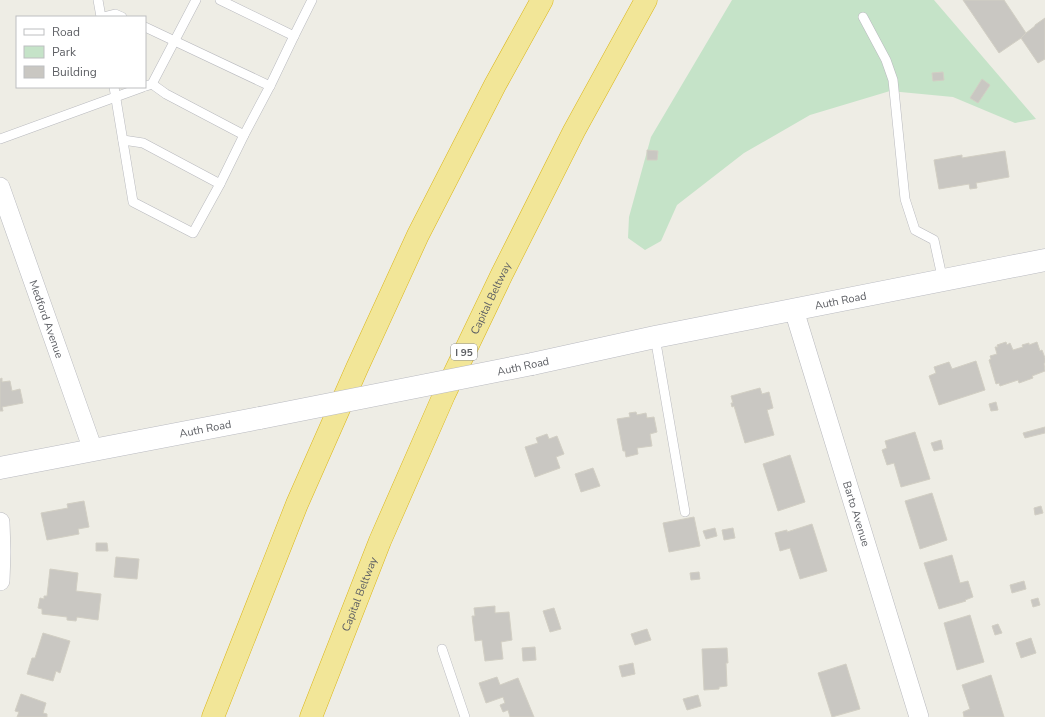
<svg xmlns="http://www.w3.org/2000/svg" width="1045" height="717" viewBox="0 0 1045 717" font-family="'Nunito Sans',sans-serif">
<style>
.green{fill:#c5e3c8}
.building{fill:#c9c7c2;stroke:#d2cfc4}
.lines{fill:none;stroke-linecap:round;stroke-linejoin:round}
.service-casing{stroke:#b8b9be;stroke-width:10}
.minor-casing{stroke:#b8b9be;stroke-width:20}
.secondary-casing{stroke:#b9bac0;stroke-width:23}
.motorway-casing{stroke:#dbb618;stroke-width:23}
.service{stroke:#fff;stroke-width:9}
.minor{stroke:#fff;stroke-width:19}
.secondary{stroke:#fff;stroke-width:22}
.motorway{stroke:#f2e698;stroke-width:22}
.secondary-bridge-casing{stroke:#b9bac0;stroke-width:23;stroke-linecap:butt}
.secondary-bridge{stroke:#fff;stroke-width:22}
.labels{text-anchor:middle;stroke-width:3.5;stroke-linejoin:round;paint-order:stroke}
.shield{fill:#fff;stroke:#8e8f92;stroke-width:1}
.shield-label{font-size:10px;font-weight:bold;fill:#5d5f64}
.street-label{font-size:11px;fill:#5d5f64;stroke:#fff}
</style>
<rect width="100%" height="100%" fill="#eeede5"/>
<!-- green -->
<path class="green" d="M732 0H934L1036 119 1015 123 953 97 890 91 810 115 744 153 677 205 661 241 645 250 628 238 629 217 651 137Z"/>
<!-- building -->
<g class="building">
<path d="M963 0H1004L1026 33 1021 38 999 53Z"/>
<path d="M1045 18V59L1038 63 1021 38 1026 33 1035 26V25Z"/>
<path d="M943 72 944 80 933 81 932 73Z"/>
<path d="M982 79 990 85 978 103 970 98Z"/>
<path d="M647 150 658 151 657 160H647Z"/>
<path d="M1005 151 1009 177 976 183 977 188 970 189 969 184 939 189 934 160 962 155V158Z"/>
<path d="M1006 342 1007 345 1010 343 1013 350 1023 347 1022 345 1029 343V345L1037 342 1040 351 1042 350 1045 358V363H1044L1045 371 1032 376 1033 378 1019 383 1018 380 1000 386 999 383 996 384 989 360 991 359 990 356 997 354 995 347H998L997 345Z"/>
<path d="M976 361 985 390 939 405 929 376 936 373 934 367 949 362 952 369Z"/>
<path d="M2 378V382L10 381 12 391 20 389 23 403 2 407 3 411H0V379Z"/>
<path d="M760 388 762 394 769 392 773 408 767 410 774 435 745 443 734 406 732 407 731 403H733L731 396Z"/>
<path d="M996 402 998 410 991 411 989 404Z"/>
<path d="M636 412 637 415 646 413 647 418 654 417 657 432 650 434 652 446 637 448 638 454 626 457 625 451H623L617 419 630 417 629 413Z"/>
<path d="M1045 427V433L1025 438 1023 433Z"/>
<path d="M915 432 930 479 901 487 894 463 887 465 882 450 887 448 885 441Z"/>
<path d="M547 434 549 439 557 436 564 454 556 457 560 468 535 477 525 447 538 443 536 438Z"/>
<path d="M941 440 943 449 934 451 931 443Z"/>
<path d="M790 455 805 502 778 511 763 464Z"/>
<path d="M593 468 600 486 581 492 575 474Z"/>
<path d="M932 493 947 540 920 549 905 501Z"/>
<path d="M84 501 89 527 78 529 79 534 47 540 41 513 68 508 67 504Z"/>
<path d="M1041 506 1043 513 1035 515 1034 508Z"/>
<path d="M694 517 700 546 669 552 663 523Z"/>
<path d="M812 524 827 571 800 579 790 548 780 551 775 533 787 530V532Z"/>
<path d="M715 528 717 536 706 539 703 531Z"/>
<path d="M733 528 735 538 724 540 722 530Z"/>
<path d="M96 543H107L108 551H96Z"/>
<path d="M952 555 960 583 968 581 973 597 965 600 966 601 939 609 924 563Z"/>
<path d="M116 557 139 559 137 579 114 577Z"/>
<path d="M50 569 78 573 76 591 101 594 98 620 77 617 76 621 67 620V617L42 614V609L38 608 40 598 44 599V596H47Z"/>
<path d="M699 572 700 579 691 580 690 573Z"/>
<path d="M1024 581 1026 589 1012 593 1010 585Z"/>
<path d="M1038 598 1040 605 1033 607 1031 600Z"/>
<path d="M495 606V613L509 612 512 640 501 642 503 659 485 661 482 640 475 641 472 616H475L474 608Z"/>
<path d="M554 608 561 629 550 632 543 611Z"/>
<path d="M970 615 984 662 957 670 944 623Z"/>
<path d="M998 624 1002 633 995 635 992 626Z"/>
<path d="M647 629 651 640 635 645 631 634Z"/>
<path d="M43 633 70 641 60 673 56 671 53 681 27 674 32 658H35Z"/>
<path d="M1031 638 1036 653 1021 658 1016 643Z"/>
<path d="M535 647 536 660 523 661 522 648Z"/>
<path d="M727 648 728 663H726L727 686 719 687V689L704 690 702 649Z"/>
<path d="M633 663 635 674 622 677 619 666Z"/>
<path d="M846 664 860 709 832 717 818 673Z"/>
<path d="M991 675 1004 717H964L963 712 970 709 962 685Z"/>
<path d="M497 677 500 685 518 678 534 717H510L508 710 503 712 500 705 505 703 503 697 486 703 479 683Z"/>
<path d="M21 694 46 703 43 713 47 714V717H17L19 712 15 711Z"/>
<path d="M698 695 701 706 687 710 683 699Z"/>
</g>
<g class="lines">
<!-- service casing -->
<g class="service-casing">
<g id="service">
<path d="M98 0 101 17"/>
<path d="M220 0 294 36"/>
<path d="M103 17 115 14 122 17"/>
<path d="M863 17 886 60 893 80 905 199 915 230 934 240 943 281"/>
<path d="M145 27 270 86"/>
<path d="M152 84 166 94 244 135"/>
<path d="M146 86 152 84 196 0"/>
<path d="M114 87 133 202 193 233 220 184 244 135 270 86 294 36 312 0"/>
<path d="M0 139 143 87"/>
<path d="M123 140 143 143 220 184"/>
<path d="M655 337 685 512"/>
<path d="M442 649 465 717"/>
</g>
</g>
<!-- minor casing -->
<g class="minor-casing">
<g id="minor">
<path id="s1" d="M0 187 93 450"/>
<path id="s2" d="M794 310 919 717"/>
<path d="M0 522 1 552 0 581"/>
</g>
</g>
<!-- secondary casing -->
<g class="secondary-casing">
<g id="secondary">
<path id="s3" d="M532 364 655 337 1045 260"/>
<path id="s4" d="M0 468 260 418"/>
</g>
</g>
<!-- motorway casing -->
<g class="motorway-casing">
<g id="motorway">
<path d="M213 717 297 504 357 368 418 235 495 85 542 0"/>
<path id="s5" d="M311 717 380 541 444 395 502 274 574 131 646 0"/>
</g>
</g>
<!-- service -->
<use href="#service" class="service"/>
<!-- minor -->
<use href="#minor" class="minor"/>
<!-- secondary -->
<use href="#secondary" class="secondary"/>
<!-- motorway -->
<use href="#motorway" class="motorway"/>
<!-- secondary-bridge casing -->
<g class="secondary-bridge-casing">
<path id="secondary-bridge" d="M260 418 532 364"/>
</g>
<!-- secondary-bridge -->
<use href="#secondary-bridge" class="secondary-bridge"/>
</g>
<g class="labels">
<!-- shield labels -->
<rect class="shield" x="451" y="344" width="26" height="16" rx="3"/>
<g class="shield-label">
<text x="464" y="356">I 95</text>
</g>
<!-- street labels -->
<g class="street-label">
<text dy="4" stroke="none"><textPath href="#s5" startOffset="456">Capital Beltway</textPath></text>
<text dy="4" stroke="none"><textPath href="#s3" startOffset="315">Auth Road</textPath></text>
<text dy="4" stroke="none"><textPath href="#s1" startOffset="140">Medford Avenue</textPath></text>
<text transform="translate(523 366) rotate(-12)" y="4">Auth Road</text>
<text dy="4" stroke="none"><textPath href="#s4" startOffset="209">Auth Road</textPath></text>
<text dy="4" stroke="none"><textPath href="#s2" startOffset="213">Barto Avenue</textPath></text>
<text dy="4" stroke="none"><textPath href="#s5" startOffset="132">Capital Beltway</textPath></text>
</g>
</g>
<!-- legend -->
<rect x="16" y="16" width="130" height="72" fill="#ffffff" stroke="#bebfc1"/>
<rect x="24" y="29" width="20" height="6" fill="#ffffff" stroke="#bebfc1"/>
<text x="52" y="36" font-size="12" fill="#5d5f64">Road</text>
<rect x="24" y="46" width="20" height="12" fill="#c5e3c8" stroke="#bebfc1"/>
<text x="52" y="56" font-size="12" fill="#5d5f64">Park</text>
<rect x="24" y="66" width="20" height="12" fill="#c9c7c2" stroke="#bebfc1"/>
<text x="52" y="76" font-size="12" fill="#5d5f64">Building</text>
</svg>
